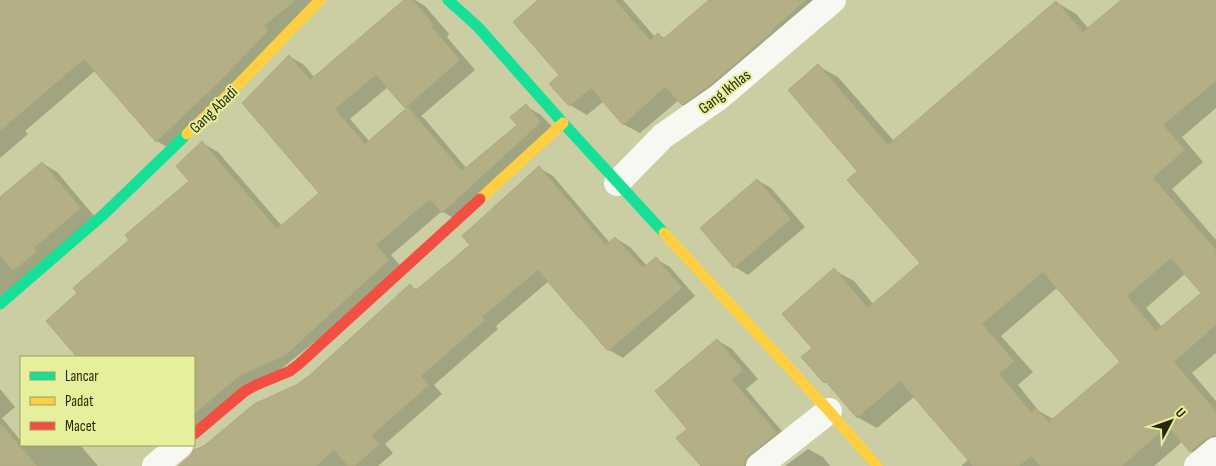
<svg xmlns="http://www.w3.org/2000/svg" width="1216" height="466" viewBox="0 0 1216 466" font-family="'Sofia Sans Condensed',sans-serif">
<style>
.shadow{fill:#0003;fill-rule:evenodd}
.building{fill:#b4af84;stroke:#aca985;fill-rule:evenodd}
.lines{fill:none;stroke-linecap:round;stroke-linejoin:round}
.street{stroke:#f7f8f1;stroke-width:26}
.fast{stroke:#16e098;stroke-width:11}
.slow{stroke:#ffcf43;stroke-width:11}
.jam{stroke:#f24e42;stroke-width:11}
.labels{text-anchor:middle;stroke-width:4;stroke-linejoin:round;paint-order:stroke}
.street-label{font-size:16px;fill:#272a07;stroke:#e6ef9c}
</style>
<rect width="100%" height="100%" fill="#cacea2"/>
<!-- shadow -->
<g class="shadow">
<path d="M0 0H321L172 150 157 141 96 70 25 131 28 134 0 158Z"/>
<path d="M406 0H415L425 6 449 34 447 37 475 70 421 116 424 118 467 169 518 125 526 106 541 115 556 131 458 221 442 211 391 255 404 270 194 439V357H79L47 321 79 293 191 181 202 143 218 152 282 226 321 193 289 56 304 65 315 78ZM388 87 405 107 408 109 370 142 350 119Z"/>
<path d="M540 0H623L655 37 658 34 666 39 711 0H835L700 114 682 104 679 100 640 133 623 124 604 101 587 115 570 105 551 84 560 76Z"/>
<path d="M1123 0H1216V108L1182 137 1203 162 1172 189 1216 240V353L1192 373 1216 401V458L1211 462 1191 451 1183 441 1154 466H961L969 459 915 396 877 428 857 417 830 385 825 382 834 270 854 281 874 305 921 264 859 171 818 66 838 77 894 141 1056 2 1076 14 1089 29ZM1186 273 1203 293 1162 327 1146 308ZM1058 287 1122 362 1055 420 1039 411 1018 385 1033 372 1001 336Z"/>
<path d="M42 163 57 172 95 217 0 297V199Z"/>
<path d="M539 168 553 176 610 243 615 238 630 247 647 266 656 259 670 267 695 296 623 358 609 350 549 281 496 326 498 329 434 385 442 394 385 444 393 453 378 466H180L198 450 309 377 410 286 418 290 471 245Z"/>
<path d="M757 180 771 188 805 227 748 275 735 267Z"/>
<path d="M717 340 732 349 758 379 746 389 791 442 762 466H702L688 429Z"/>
<path d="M0 389 15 407 2 418 21 441V445H80L98 466H0Z"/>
<path d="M808 449 823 457 830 466H785Z"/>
</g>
<!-- building -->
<g class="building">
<path d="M0 0H296L264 26 268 31 221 80 156 142 84 59 0 131Z"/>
<path d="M404 0H413L434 25 432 27 460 60 405 108 376 75 335 109 365 144 408 107 462 171 517 125 510 117 526 104 541 122 442 213 430 199 376 245 389 260 289 352 282 357 250 371 238 377 194 414V357H77L46 321 77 293 73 288 129 240 125 235 189 181 176 166 202 141 277 229 319 193 242 103 289 55 310 80Z"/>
<path d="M538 0H615L650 40 658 33 663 39 709 0H806L772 30 773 31 710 85 682 105 665 87 623 125 591 88 569 106 549 84 559 75 513 22Z"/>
<path d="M1121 0H1216V81L1163 125 1185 150 1153 178 1216 250V325L1174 362 1216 411V435H1213L1206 439 1190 452 1168 426 1122 466H1040L1031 456 1019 466H973L900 381 857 418 826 382 824 383 801 357 812 348 782 314 834 268 868 308 920 263 847 180 857 171 788 90 818 64 888 145 1056 1 1083 32ZM1171 258 1201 293 1156 331 1127 296ZM1043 272 1120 362 1049 422 1036 408 1031 412 999 374 1014 361 982 324Z"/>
<path d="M42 162 81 208 34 248 37 251 13 271 0 256V197Z"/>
<path d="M539 166 606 245 615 237 643 268 656 257 682 288 608 351 580 318H579L538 270 482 317 485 320 421 376 429 385 372 435 379 444 355 466H348L334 450 316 466H178L190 456 194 449H197L204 446 254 404 296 385 309 376 410 284 415 291 470 245 462 236Z"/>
<path d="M757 179 791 219 734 268 700 228Z"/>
<path d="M717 339 743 370 732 380 777 433 749 455 745 460 744 466H701L676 438 687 429 655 391Z"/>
<path d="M0 423 37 466H0Z"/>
</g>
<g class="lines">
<!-- street -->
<g class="street">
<path d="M617 183 663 136 719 97 833 0"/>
<path d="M155 466 180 445"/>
<path d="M759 466 829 411"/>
<path d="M1197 466 1216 450"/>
</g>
<!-- fast -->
<g class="fast">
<path d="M448 0 478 27 563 123 664 233"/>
<path d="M0 304 103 215 187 134"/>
</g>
<!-- slow -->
<g class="slow">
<path d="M187 134 232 91 320 0"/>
<path d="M480 199 563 123"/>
<path d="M664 233 829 411 877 466"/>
</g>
<!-- jam -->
<path class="jam" d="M194 434 245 391 256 385 290 371 299 364 480 199"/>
</g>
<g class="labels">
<!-- street labels -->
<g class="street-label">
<text transform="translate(724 91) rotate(-38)" y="6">Gang Ikhlas</text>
<text transform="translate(213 109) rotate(-44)" y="6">Gang Abadi</text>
</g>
</g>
<!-- legend -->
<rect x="20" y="356" width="175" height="90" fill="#e6ef9c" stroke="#9aa060"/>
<rect x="30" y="372" width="25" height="8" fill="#16e098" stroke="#9aa060"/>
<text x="65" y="381" font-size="15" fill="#272a07">Lancar</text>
<rect x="30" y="397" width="25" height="8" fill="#ffcf43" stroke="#9aa060"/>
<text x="65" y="406" font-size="15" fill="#272a07">Padat</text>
<rect x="30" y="422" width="25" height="8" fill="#f24e42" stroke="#9aa060"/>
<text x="65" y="431" font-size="15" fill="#272a07">Macet</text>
<!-- north arrow -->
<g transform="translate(1171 421) rotate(49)" stroke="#e6ef9c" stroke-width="4" paint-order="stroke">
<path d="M0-4L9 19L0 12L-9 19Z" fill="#272a07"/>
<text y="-8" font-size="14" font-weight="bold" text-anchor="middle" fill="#272a07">U</text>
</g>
</svg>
